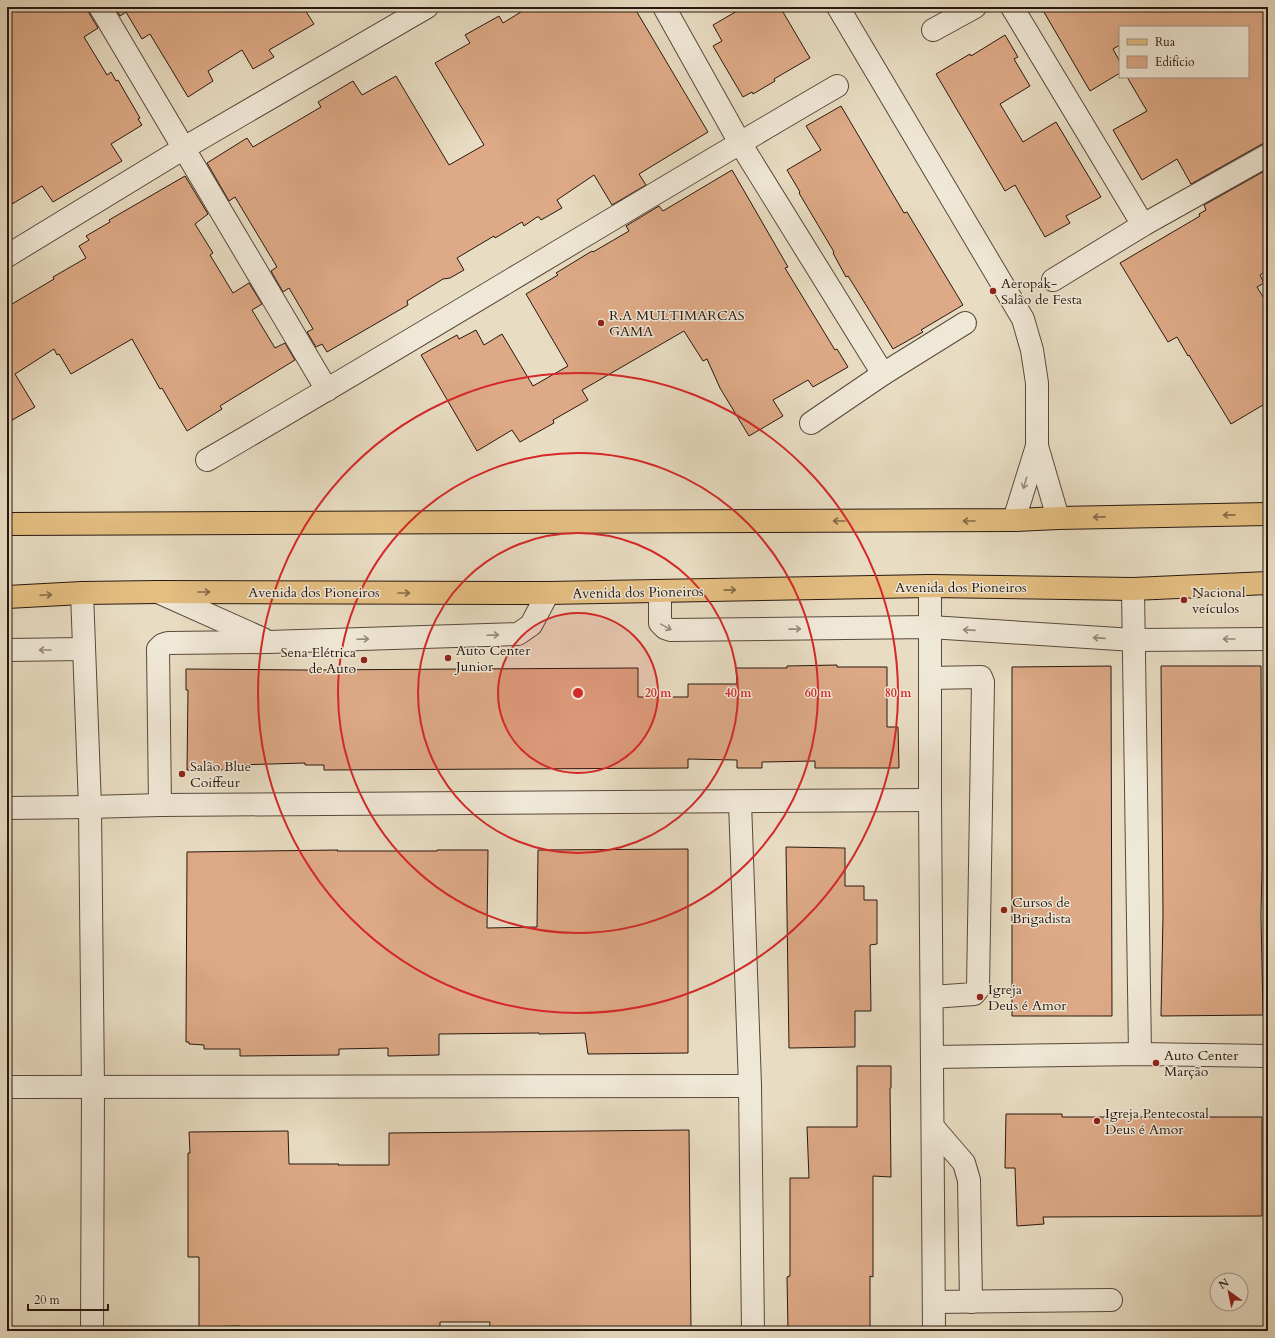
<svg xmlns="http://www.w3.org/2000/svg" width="1275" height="1338" viewBox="0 0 1275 1338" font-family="Cardo,serif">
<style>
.building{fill:#dda986;stroke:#28180f}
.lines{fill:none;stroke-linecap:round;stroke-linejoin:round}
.minor-casing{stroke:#58493c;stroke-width:24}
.major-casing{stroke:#28180f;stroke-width:24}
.minor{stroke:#f0e8d7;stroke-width:22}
.major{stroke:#e4be81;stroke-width:22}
.oneway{stroke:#968a7d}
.oneway2{stroke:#866b48}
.ring{fill:none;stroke:#d62828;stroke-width:2}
.poi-dot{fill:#8f2418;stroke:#f0e8d7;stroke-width:1.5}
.labels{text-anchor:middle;stroke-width:3;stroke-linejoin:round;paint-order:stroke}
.poi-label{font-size:14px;fill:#28180f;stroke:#f0e8d7;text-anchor:start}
.street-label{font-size:14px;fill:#28180f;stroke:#f0e8d7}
.centre{fill:#d62828;stroke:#f0e8d7;stroke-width:2}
.ring-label{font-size:12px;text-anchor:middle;font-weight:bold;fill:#d62828;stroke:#f0e8d7;stroke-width:3;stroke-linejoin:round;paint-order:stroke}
</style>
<rect width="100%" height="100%" fill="#e8dcc2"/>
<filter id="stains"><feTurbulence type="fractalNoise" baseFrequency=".005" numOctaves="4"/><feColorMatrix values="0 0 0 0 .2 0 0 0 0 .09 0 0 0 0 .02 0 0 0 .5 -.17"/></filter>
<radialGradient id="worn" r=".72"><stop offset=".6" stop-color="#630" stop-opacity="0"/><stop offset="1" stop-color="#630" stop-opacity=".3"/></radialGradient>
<!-- building -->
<g class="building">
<path d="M7 7H88L89 13 98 28 84 37 107 75 111 72 116 81 118 80 140 118 138 119 142 125 111 144 122 161 53 202 42 186 7 207Z"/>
<path d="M115 7H303L314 24 269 50 274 57 253 69 242 50 208 71 213 81 188 97 150 34 142 39 126 12 120 16Z"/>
<path d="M529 7H634L708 132 639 174 646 185 612 205 594 175 557 200 562 208 541 220 539 217H537L524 226 522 222 495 238 494 236 457 258 464 270 450 278 443 279 407 301 408 305 327 352 322 344 316 347 307 332 313 329 289 288 283 292 271 271 277 267 235 197 229 201 207 163 247 138 253 147 321 107 318 102 353 81 362 95 396 76 449 165 484 145 435 63 470 43 465 35 499 16 503 23Z"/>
<path d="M744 7H780L810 58 774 79 775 81 753 94 752 92 743 97 713 46 722 41 713 25Z"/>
<path d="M1041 7H1268V143L1262 144 1191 184 1177 159 1142 180 1113 130 1147 111 1127 77H1248V27H1120V45L1113 49 1120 62V73L1090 91Z"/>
<path d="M1005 35 1018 57 1014 59 1030 86 1000 104 1023 142 1056 122 1101 197 1066 216 1070 223 1045 237 1015 185 1005 191 936 74 970 54 971 56Z"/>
<path d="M841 106 904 213 907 212 963 305 921 330 923 332 893 349 858 292 848 276 846 277 833 253 834 252 799 193 800 192 787 170 821 150 806 126Z"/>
<path d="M1268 169V270L1260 275 1264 283 1257 287 1268 305V402L1231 424 1189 355 1188 356 1177 337 1168 342 1120 263 1200 216 1199 214 1206 210 1204 205Z"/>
<path d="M732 170 788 267 785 268 835 350 837 349 848 367 813 387 808 380 773 400 783 416 749 436 720 388 707 359 703 361 684 331 582 390 588 400 553 420 554 423 520 442 512 430 477 451 421 355 457 335 459 339 476 330 484 345 502 334 533 386 568 366 526 294 558 275 556 273 592 251 593 252 629 231 626 226 659 206 663 211Z"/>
<path d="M185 176 208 214 195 224 213 253 210 255 233 293 249 283 262 304 252 310 275 348 285 343 295 360 220 406 222 409 187 431 162 388 160 389 132 339 71 374 59 354 57 355 54 349 15 374 35 407 7 423V307L54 279 53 277 86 258 79 246 89 240 86 236 110 222 109 220Z"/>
<path d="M837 665V667H887V727H898L899 768H815V761L762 762V768H737V760L688 759V768L324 770V765H305V763L237 765V770H187L188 690H186V669L306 670 638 668V697H688V684H737L736 668H787V666Z"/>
<path d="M1111 666 1112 1016H1012V667Z"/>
<path d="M1161 666H1261L1262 866 1261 915 1263 1015 1161 1016 1163 915Z"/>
<path d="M786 847 845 848V886H864V900H877V944L870 945 871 1011H855V1047L789 1048Z"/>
<path d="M688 849V1053L588 1054 585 1033 539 1034V1033L439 1034V1055L388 1056V1048L339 1049V1055L240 1056V1049H204V1045L189 1044V1042H186L187 852 338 850 337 851H437V850H488L487 928 537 927 538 850Z"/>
<path d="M857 1066H891V1088H890L891 1177 873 1176V1277L870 1276V1327L814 1328V1330H788L787 1277 790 1276V1178H809L807 1127H857Z"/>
<path d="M1006 1114H1062V1117H1262V1216L1043 1217 1044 1224 1017 1226 1015 1168H1005Z"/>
<path d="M689 1130 691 1331H489L490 1322H440V1331H240V1326L199 1327V1257H188V1153H190L189 1132 288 1131 289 1164H339L338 1165H389V1133Z"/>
</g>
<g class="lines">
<!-- minor casing -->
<g class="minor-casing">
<g id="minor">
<path d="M100 7 327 390"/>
<path d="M664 7 740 143 883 374"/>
<path d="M838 7 1023 319 1032 350 1037 383V446L1058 518"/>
<path d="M1012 7 1143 225"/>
<path d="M933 30 975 7"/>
<path d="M7 256 184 148 427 7"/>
<path d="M1053 280 1143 225 1268 155"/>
<path d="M811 423 883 374 965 323"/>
<path d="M207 460C419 337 626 209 837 86"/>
<path d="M1014 520 1037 446"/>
<path d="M930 586V800L934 1331"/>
<path d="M1133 589 1140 1054"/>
<path d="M660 591V623L665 628 671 630 930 627 1134 640 1268 639"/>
<path d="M158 592 263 639"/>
<path d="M82 593 90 807 93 1087 92 1331"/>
<path d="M7 650 84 649"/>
<path d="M930 678 981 677 983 682 978 989 974 994 932 997"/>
<path d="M740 802 750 1086 753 1331"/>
<path d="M160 805 158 649 162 645 168 643 268 642 518 634 531 625 548 593"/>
<path d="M7 808 90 807 160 805 930 800"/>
<path d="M933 1057 1140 1054 1268 1056"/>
<path d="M7 1087 750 1086"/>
<path d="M933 1127 964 1163 969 1180 971 1302"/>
<path d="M934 1302 1111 1300"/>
</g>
</g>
<!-- major casing -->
<g class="major-casing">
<g id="major">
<path d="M7 524 1014 520 1058 518 1268 514"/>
<path d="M7 597 82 593 158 592 548 593 930 586 1133 589 1268 583"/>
</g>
</g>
<!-- minor -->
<use href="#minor" class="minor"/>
<!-- major -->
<use href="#major" class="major"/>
</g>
<!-- one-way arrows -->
<defs><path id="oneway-shaft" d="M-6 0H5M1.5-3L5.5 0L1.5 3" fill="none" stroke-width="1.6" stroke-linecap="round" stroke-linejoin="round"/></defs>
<g class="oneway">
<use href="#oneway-shaft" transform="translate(1025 483) rotate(107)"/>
<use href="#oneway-shaft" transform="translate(666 627) rotate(29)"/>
<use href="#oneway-shaft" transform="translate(795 629) rotate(-1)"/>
<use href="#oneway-shaft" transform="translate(969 630) rotate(-176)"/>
<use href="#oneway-shaft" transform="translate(493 635) rotate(-2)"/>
<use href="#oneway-shaft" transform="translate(1099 638) rotate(-176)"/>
<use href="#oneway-shaft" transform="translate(363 639) rotate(-2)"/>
<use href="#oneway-shaft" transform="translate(1229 639) rotate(180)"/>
<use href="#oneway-shaft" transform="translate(45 650) rotate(180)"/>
</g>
<g class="oneway2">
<use href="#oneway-shaft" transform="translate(1229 515) rotate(179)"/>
<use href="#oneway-shaft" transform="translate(1099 517) rotate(179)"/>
<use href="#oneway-shaft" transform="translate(839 521) rotate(180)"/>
<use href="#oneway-shaft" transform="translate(969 521) rotate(180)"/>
<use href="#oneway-shaft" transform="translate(730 590) rotate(-1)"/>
<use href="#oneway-shaft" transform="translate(204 592)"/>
<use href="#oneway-shaft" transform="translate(404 593)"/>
<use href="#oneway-shaft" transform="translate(46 595) rotate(-3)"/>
</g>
<!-- distance rings -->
<circle cx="578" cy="693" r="80" fill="#d62828" fill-opacity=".12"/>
<g class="ring">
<circle cx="578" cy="693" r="80"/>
<circle cx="578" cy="693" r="160"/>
<circle cx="578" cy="693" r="240"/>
<circle cx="578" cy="693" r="320"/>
</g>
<!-- markers -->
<g class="poi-dot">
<circle cx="993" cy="291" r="4"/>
<circle cx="601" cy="323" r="4"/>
<circle cx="1184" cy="600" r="4"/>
<circle cx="448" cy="658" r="4"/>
<circle cx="364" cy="660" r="4"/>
<circle cx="182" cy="774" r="4"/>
<circle cx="1004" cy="910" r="4"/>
<circle cx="980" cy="997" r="4"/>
<circle cx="1156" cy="1063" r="4"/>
<circle cx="1097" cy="1121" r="4"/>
</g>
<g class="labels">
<!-- poi labels -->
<g class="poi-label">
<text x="1001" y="288">Aeropak-<tspan x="1001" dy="16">Salão de Festa</tspan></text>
<text x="609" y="320">R.A MULTIMARCAS<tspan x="609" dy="16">GAMA</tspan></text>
<text x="1192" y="597">Nacional<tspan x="1192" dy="16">veículos</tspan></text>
<text x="456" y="655">Auto Center<tspan x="456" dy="16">Junior</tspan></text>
<text x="356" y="657" text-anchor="end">Sena Elétrica<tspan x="356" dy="16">de Auto</tspan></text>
<text x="190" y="771">Salão Blue<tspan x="190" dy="16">Coiffeur</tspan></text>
<text x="1012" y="907">Cursos de<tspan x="1012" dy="16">Brigadista</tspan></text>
<text x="988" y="994">Igreja<tspan x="988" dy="16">Deus é Amor</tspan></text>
<text x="1164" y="1060">Auto Center<tspan x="1164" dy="16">Marção</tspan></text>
<text x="1105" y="1118">Igreja Pentecostal<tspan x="1105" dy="16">Deus é Amor</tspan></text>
</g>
<!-- street labels -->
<g class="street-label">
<text x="961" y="592">Avenida dos Pioneiros</text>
<text x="314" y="597">Avenida dos Pioneiros</text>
<text transform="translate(638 592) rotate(-1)" y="5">Avenida dos Pioneiros</text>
</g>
</g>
<circle cx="578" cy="693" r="6" class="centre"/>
<g class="ring-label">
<text x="658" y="697">20 m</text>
<text x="738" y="697">40 m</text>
<text x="818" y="697">60 m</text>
<text x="898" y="697">80 m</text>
</g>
<!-- margin -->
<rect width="1275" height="1338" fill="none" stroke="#e8dcc2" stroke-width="24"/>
<rect x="8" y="8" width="1259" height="1322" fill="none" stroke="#28180f" stroke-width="2"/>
<rect x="12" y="12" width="1251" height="1314" fill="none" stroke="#28180f"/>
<!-- legend -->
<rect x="1119" y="26" width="130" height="52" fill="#f0e8d7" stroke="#a09587"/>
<rect x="1127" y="39" width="20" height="6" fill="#e4be81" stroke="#a09587"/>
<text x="1155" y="46" font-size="12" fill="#28180f">Rua</text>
<rect x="1127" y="56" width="20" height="12" fill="#dda986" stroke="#a09587"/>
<text x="1155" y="66" font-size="12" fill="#28180f">Edifício</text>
<!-- north arrow -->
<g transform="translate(1229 1292) rotate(327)"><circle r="19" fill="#f0e8d7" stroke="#a09587"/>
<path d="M0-3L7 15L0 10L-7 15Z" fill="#8f2418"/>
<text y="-6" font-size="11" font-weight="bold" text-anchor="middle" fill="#28180f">N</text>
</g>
<!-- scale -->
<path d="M28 1304v6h80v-6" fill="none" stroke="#28180f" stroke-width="2"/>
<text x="34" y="1304" font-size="12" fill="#28180f" stroke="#f0e8d7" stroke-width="3" paint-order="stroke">20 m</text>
<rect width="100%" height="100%" filter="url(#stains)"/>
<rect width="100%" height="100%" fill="url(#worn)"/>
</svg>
